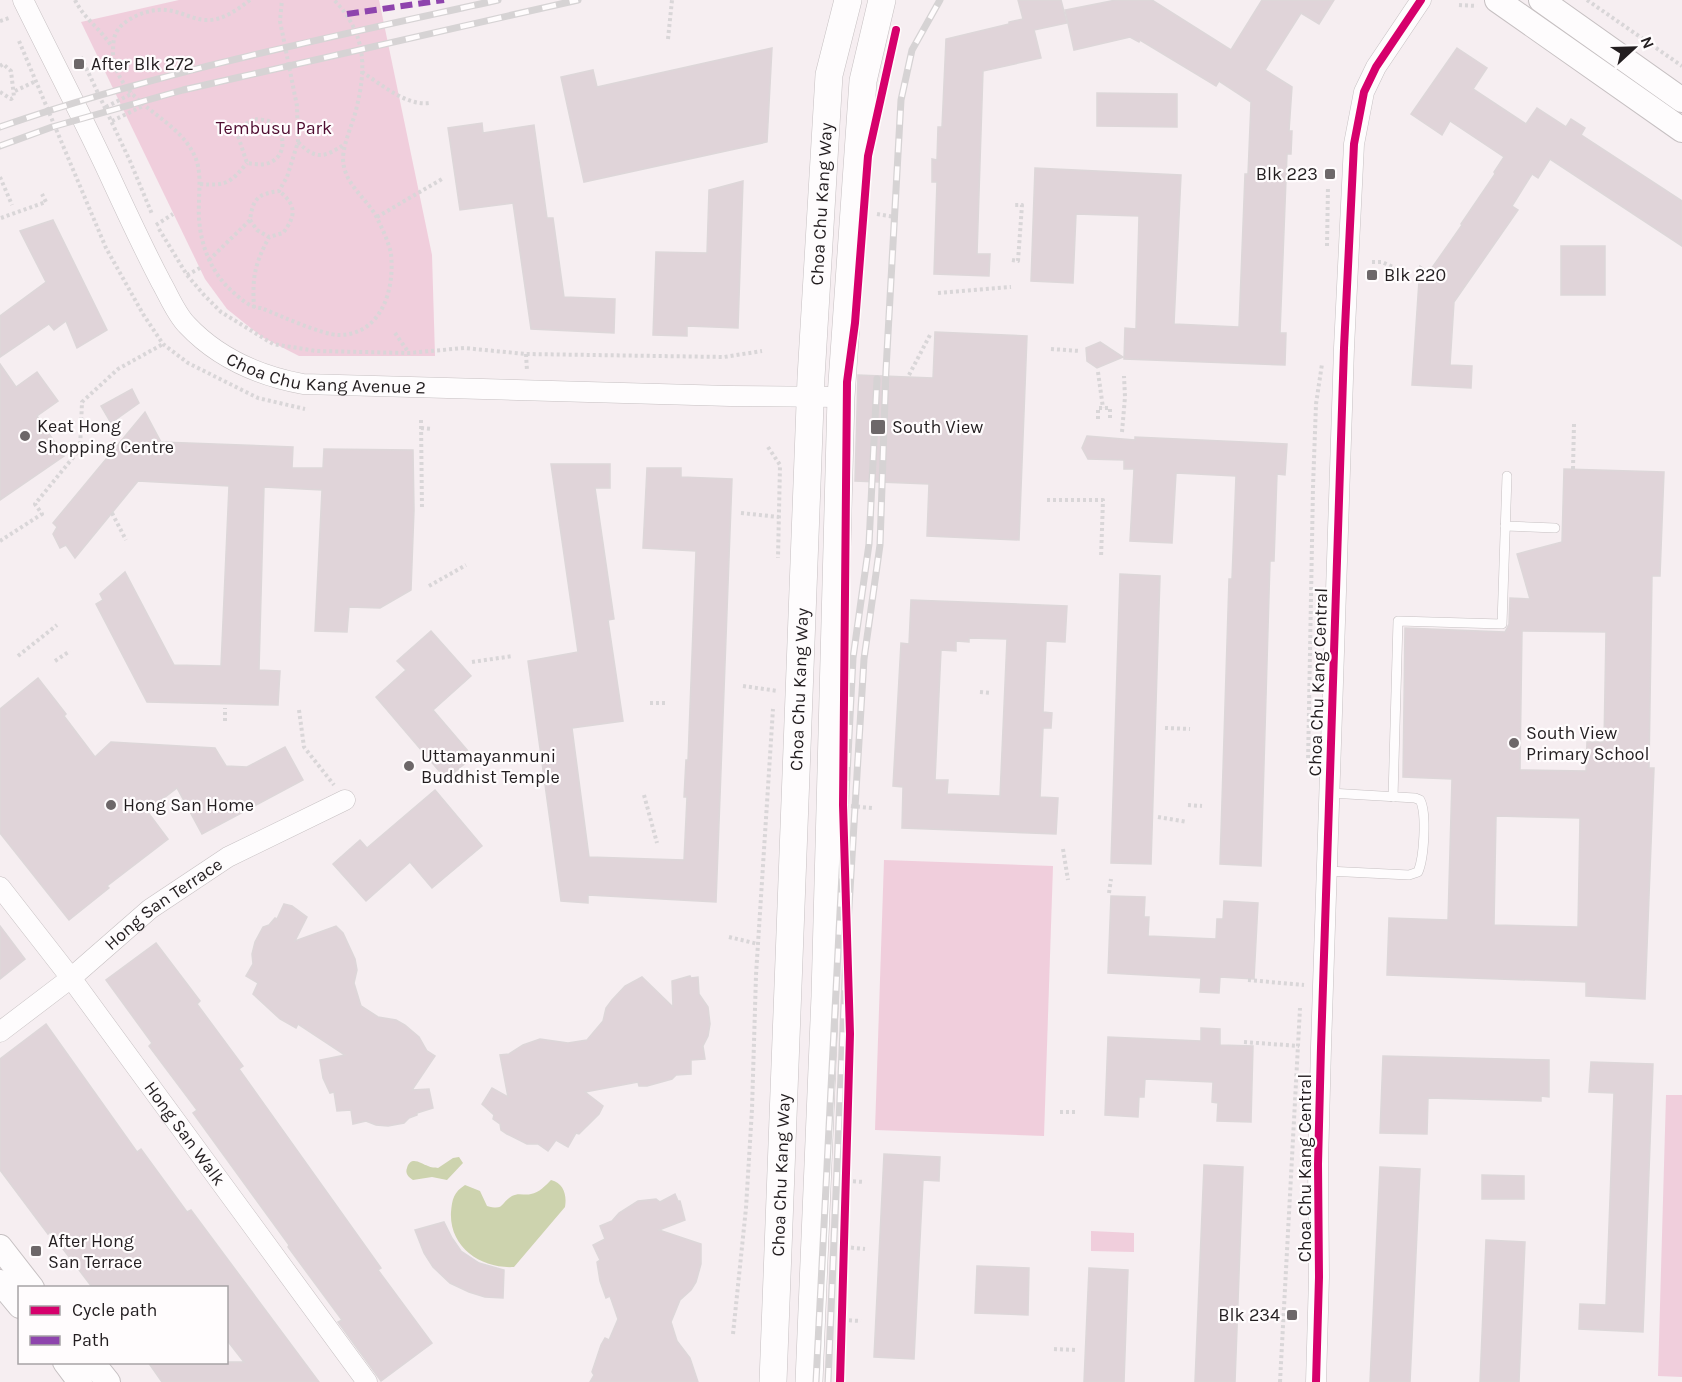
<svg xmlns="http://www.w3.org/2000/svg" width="1682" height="1382" viewBox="0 0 1682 1382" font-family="Karla,sans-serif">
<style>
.green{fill:#f0cedc}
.water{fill:#cdd3ae}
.building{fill:#e0d4d9;stroke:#ddd7d9;stroke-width:1.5;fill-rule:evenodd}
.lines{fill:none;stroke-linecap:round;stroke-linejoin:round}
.service-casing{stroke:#c6c0c2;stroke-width:10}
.minor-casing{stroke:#c6c0c2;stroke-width:21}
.tertiary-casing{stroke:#c6c0c2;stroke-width:26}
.secondary-casing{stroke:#c6c0c2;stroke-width:28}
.path{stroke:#d9d6d8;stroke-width:4;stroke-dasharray:3 3;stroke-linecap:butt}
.service{stroke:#fefcfd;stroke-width:9}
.minor{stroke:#fefcfd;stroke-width:20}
.tertiary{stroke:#fefcfd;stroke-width:24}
.secondary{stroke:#fefcfd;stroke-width:27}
.rail-casing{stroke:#d6d3d4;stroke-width:7}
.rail{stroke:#fffcfd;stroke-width:4.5;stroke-dasharray:14;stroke-linecap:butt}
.quiet{stroke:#8e44ad;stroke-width:6;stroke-dasharray:12 6;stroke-linecap:butt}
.cycleway-casing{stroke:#fffcfd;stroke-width:11}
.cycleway{stroke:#d6006c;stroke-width:8}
.poi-dot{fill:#6d6769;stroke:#fffcfd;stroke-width:2}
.labels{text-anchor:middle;stroke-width:4.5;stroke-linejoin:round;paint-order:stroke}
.poi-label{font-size:18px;fill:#231e20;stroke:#fffcfd;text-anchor:start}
.park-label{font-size:18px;fill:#4f0d31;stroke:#fffcfd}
.street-label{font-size:18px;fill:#231e20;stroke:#fffcfd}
</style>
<rect width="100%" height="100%" fill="#f6eef1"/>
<!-- green -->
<g class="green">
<path d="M179 0H379L432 255 435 356H299L262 337 227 309 205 279 81 22Z"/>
<path d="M884 860 1053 866 1044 1136 875 1130Z"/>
<path d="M1666 1095H1682V1377L1658 1376Z"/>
<path d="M1091 1231 1134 1233V1252L1091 1251Z"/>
</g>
<!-- water -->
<g class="water">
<path d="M459 1157 463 1163 447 1180 432 1177 413 1180C408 1177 405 1173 407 1168 411 1155 421 1164 428 1166 431 1168 435 1167 438 1168L453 1158Z"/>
<path d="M551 1180C564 1183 567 1196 565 1207L514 1267C482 1269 449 1248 451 1212 452 1199 454 1192 465 1185L480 1191 487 1206C505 1211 500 1203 512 1196 519 1192 525 1196 531 1194 539 1193 546 1185 551 1180Z"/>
</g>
<!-- building -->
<g class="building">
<path d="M1018 0H1061L1067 23 1034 30 1041 58 983 71 977 254H990L989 276 934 274 937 182H932V159L937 160 938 127H942L946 39 1009 24V22L1023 19Z"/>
<path d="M1116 0H1152L1231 50 1262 0H1334L1319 24 1301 13 1265 70 1292 87 1289 131H1292L1291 154H1287L1280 333H1286L1285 365 1124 359 1125 328 1136 329 1139 216 1076 214 1073 283 1031 281 1035 168 1181 175 1174 324 1239 327 1245 174H1248L1251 102 1219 81 1216 86 1140 40 1139 42 1130 37 1074 50 1065 10Z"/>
<path d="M772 48 767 142 584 182 561 77 593 70 597 87Z"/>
<path d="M1457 48 1487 68 1473 89 1526 124 1537 108 1566 127 1571 119 1585 128 1581 135 1682 201V246L1550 159 1538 178 1532 174 1512 206 1518 210 1454 302 1450 365 1472 366 1471 388 1412 385 1420 266 1429 272 1462 225 1461 224 1495 174 1494 172 1504 157 1450 121 1442 135 1411 114Z"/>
<path d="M1097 93 1177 94V127L1097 126Z"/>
<path d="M482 123 483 133 534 125 547 218H553L564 297 615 299 614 333 531 329 513 203 460 210 448 128Z"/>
<path d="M743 181 738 328 687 326V336L653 335 656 252 707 253 709 190Z"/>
<path d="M53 220 107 330 77 348 66 321 54 330 49 324 0 357V316L46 282 20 231Z"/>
<rect x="1561" y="246" width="44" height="49"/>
<path d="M935 332 1027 336 1019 540 927 536 929 484 855 481 858 375 933 378Z"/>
<path d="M1100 342 1123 357 1097 368 1087 361 1086 348Z"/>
<path d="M0 364 16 387 37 372 58 401 37 416 64 456 0 500Z"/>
<path d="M132 389 139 403 111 423 101 406Z"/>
<path d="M145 412 161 442 293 447 292 468H323L324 449 413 450 414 510 411 590 380 608 349 607 347 632 315 631 322 490 264 487 259 670 280 671 278 705 147 702 96 604 103 600 100 594 125 572 174 665 221 666 229 486 138 481 75 558 66 545 60 548 53 534 57 527 53 523Z"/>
<path d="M1087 436 1135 440V437L1287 444 1285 475 1277 474 1274 561H1270L1261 866 1220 864 1229 579H1232L1236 476 1176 473 1172 543 1130 541 1134 469H1124V460L1088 459 1082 448Z"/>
<path d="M551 464H610V488H595L614 619 608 620 623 721 572 728 589 857 684 860 687 797H684L686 760H688L696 551 643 548 647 468H681V477L732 479 716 902 588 895V903L561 901 528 661 578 652Z"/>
<path d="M1564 469 1664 472 1660 576H1652L1649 768H1654L1645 999 1586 996V982L1387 975 1389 918 1448 920 1452 779 1403 777 1405 628 1505 632 1509 624 1510 598 1530 599 1517 554 1562 542ZM1522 631 1606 632 1604 742H1587L1586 771 1520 770ZM1496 816 1580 818 1578 927 1494 925Z"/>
<path d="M1120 574 1160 576 1151 864 1111 863Z"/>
<path d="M911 600 1067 606 1065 642 1046 641 1043 712 1052 713 1051 728H1043L1040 797 1058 798 1056 834 902 828 903 787 893 786 901 643 909 644ZM969 638 1007 639 1000 796 947 794 948 780H935L941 650 956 651V641L969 642Z"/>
<path d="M431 631 471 676 433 710 473 757 446 779 376 697 406 670 397 661Z"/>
<path d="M38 678 66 714 64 716 95 757 111 742 215 748 226 766 247 767 285 747 303 780 202 834 177 788 147 811 168 839 107 886 109 888 69 920 0 833V709Z"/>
<path d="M435 790 482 846 432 888 410 862 366 901 333 864 360 840 367 848Z"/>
<path d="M1111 896 1145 897 1144 917H1149L1148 936 1216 939 1217 919H1223L1224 901 1258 903 1254 979 1220 977 1219 993 1200 992 1201 978 1108 973Z"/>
<path d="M284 904 292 906 307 917 295 941 336 926 343 933 355 959 357 970 354 983 361 1006 378 1017 396 1020 405 1025 419 1037 427 1051 435 1056 412 1090 429 1089 433 1108 417 1113V1115L409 1118 404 1123 388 1126 376 1125 366 1121 353 1124 351 1110 337 1111 334 1092 330 1093 323 1078 320 1060 345 1055 298 1024 296 1028 280 1019 253 994 258 983 246 976 253 964 252 954 255 942 263 927 269 925 275 918 277 919Z"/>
<path d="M0 926 25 959 0 979Z"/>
<path d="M156 943 200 1001 197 1004 243 1066 239 1069 381 1268 378 1270 432 1343 381 1381 338 1322 342 1320 288 1247 289 1245 193 1113 197 1110 149 1046 152 1043 106 980Z"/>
<path d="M690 976 691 978 698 977 699 994 708 1007 710 1024 708 1036 703 1046 705 1059 691 1060V1074L676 1075 672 1079 647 1086H639L638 1082 585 1092 603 1106 599 1114 579 1134 576 1133 568 1147 556 1140 548 1151 538 1144H527L507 1134 501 1130 500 1124 493 1119 494 1115 482 1104 492 1088 508 1097 500 1055 509 1054 523 1045 540 1039 568 1043 587 1040 603 1021 606 1008 612 1000 625 986 642 977 673 1007 672 981Z"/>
<path d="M46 1024 137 1152 141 1149 187 1212 191 1210 319 1382H162L148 1362H244L226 1339V1287H92L50 1232 48 1234 0 1170V1059Z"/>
<path d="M1201 1028 1220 1029V1045L1253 1046 1251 1122 1217 1121 1218 1103 1212 1102 1213 1082 1145 1079 1144 1097H1139L1138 1117 1105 1115 1108 1037 1201 1041Z"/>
<path d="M1383 1056 1549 1060V1097L1541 1096V1101L1428 1098 1427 1134 1380 1133Z"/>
<path d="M1591 1062 1653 1064 1643 1332 1579 1329 1580 1304 1606 1305 1614 1093 1589 1092Z"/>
<path d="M884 1154 940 1157 939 1181 923 1180 914 1359 874 1357Z"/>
<path d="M1204 1165 1243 1167 1235 1382H1195Z"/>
<path d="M1380 1167 1420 1169 1410 1382H1370Z"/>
<path d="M1482 1175 1524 1176V1199H1482Z"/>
<path d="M675 1194 678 1201H680L685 1220 659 1230 701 1244V1264L696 1282 691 1290 680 1300 671 1322 677 1341 690 1358 698 1382H590L594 1375 592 1372 601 1345 605 1338 609 1340 618 1319 610 1296 606 1298 600 1281 597 1262 600 1260 593 1245 605 1239 600 1226 612 1221 619 1213 638 1201 656 1199 660 1202Z"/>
<path d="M444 1222 452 1238 461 1251 479 1263 504 1270 503 1298 485 1297 469 1292 450 1283 433 1267 424 1253 415 1230Z"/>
<path d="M1486 1240 1525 1242 1519 1382H1480Z"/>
<path d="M977 1266 1029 1268 1028 1315 975 1313Z"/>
<path d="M1089 1268 1128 1270 1124 1382H1084Z"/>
</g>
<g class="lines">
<!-- service casing -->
<g class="service-casing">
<g id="service">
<path d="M1505 526 1555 528"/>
<path d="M1393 797 1398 621 1502 624 1507 476"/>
<path d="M1327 871 1409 875 1418 872C1424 858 1427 813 1420 800L1415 798 1330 793"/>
</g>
</g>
<!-- minor casing -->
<g class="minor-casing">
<g id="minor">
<path id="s1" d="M23 0C51 57 81 114 108 172 125 209 142 246 161 282 169 296 176 314 187 325 218 358 260 376 303 384L730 396 841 397"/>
<path id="s2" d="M0 887 71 978 367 1382"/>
<path id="s3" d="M0 1032 71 978 150 909 228 857 345 800"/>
<path d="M1316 1382 1319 1277 1318 1164 1321 1047 1344 348 1354 144 1364 92 1376 67 1421 0"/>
</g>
</g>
<!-- tertiary casing -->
<g class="tertiary-casing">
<g id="tertiary">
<path d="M1497 0 1682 130"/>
<path d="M1541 0 1682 100"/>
<path d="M0 1247 32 1288"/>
<path d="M0 1282 20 1306"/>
<path d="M65 1362 80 1382"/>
<path d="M92 1362 108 1382"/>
</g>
</g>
<!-- secondary casing -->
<g class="secondary-casing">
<g id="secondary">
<path id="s4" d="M773 1382 811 378 829 75 848 0"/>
<path d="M809 1382 825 996 841 397 863 81 882 0"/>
</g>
</g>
<!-- path -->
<g class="path">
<path d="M75 0C85 20 101 29 112 47"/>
<path d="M250 0C238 9 225 19 210 20 194 21 181 11 166 10 149 8 121 19 115 35 113 41 113 48 113 54 118 107 182 116 197 162 201 176 199 190 199 203 197 236 208 271 234 293 242 300 251 308 261 308 279 315 322 335 339 335 381 335 395 290 391 254 389 243 383 230 378 220 368 198 343 185 343 158 344 141 352 126 356 110 367 67 366 33 334 0"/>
<path d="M1587 0 1682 66"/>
<path d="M1459 5 1477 6"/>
<path d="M0 21 9 18"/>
<path d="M668 39 672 0"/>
<path d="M19 41 106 248 143 314 163 344 188 363 258 398 305 409"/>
<path d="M81 57 130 161 152 214"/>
<path d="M0 66 3 64 11 71 14 97 11 99 0 92"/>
<path d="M362 72C381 84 406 106 429 103"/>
<path d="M15 91 36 81"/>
<path d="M106 107 133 93"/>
<path d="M255 119C259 120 266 119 270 122 285 130 288 154 271 162 264 166 255 164 247 163L238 136 245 124Z"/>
<path d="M112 121 143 106"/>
<path d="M298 142C316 161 325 157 345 144"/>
<path d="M0 177 12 205"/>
<path d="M200 184C227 186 230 183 247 163"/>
<path d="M877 214 895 217"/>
<path d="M377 217 442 179"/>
<path d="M1 218 46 202 42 194"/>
<path d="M250 220 257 230 269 237 283 233C296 216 297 205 279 191"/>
<path d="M156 225 173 214"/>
<path d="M159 229 187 275 204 295 221 312 273 344 316 351 409 353 464 348 526 354 724 357 762 351"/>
<path d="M1327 246 1328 186"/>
<path d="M209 260 250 220C253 199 257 194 279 191L287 177 298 142 297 106 280 21 282 0"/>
<path d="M1012 260 1018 261 1022 205H1013"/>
<path d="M1372 262H1382L1400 270"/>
<path d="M187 275 200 268"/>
<path d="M938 293 1011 287"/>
<path d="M254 308C252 276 255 264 269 237"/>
<path d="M395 333 409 353"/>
<path d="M1051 349 1080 351"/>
<path d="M526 354 527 371"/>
<path d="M1098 372 1103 408"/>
<path d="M909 375 930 335"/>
<path d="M1098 419V408H1110V421"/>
<path d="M421 420 422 510"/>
<path d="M421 428 432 429"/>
<path d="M1122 432 1125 397 1124 376"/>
<path d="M768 447 780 465 778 558"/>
<path d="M1573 469 1574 424"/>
<path d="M1047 500H1103L1101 558"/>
<path d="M112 513 126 540"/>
<path d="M741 513 779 517"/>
<path d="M0 541 42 514 35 504 80 449 82 402 118 369 163 344"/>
<path d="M429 586 466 565"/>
<path d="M18 656 57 625"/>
<path d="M55 661 70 651"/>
<path d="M472 662 513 656"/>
<path d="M743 686 778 691"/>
<path d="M980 692 991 693"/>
<path d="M650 703H665"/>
<path d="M299 710 304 747 334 785"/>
<path d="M225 721V708"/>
<path d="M1165 728 1190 729"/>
<path d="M1308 764 1313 487 1316 404 1322 364"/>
<path d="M644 795 657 843"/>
<path d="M1188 805 1202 806"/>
<path d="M851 806 872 808"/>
<path d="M1158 817 1187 822"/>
<path d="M1063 849 1068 880"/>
<path d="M1109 893 1111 879"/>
<path d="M729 937 758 944"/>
<path d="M1248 980 1304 985"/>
<path d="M1244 1042 1299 1046"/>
<path d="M1060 1112H1076"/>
<path d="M847 1181 865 1182"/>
<path d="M845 1247 865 1249"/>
<path d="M843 1320 861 1321"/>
<path d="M733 1334 746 1208 752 1109 756 975 773 709"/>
<path d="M1054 1349 1075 1350"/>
<path d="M1280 1382 1300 1008"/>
</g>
<!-- service -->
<use href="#service" class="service"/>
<!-- minor -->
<use href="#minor" class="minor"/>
<!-- tertiary -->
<use href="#tertiary" class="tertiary"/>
<!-- secondary -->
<use href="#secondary" class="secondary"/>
<!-- rail casing -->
<g class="rail-casing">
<g id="rail">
<path d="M0 127C162 71 331 37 498 0"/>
<path d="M0 146 52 127 183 90 578 0"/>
<path d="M816 1382 853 658 869 544 877 379"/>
<path d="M828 1382 846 956 864 659 880 545 886 370 901 100 912 50 940 0"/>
</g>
</g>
<!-- rail -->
<use href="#rail" class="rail"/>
<!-- quiet -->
<path class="quiet" d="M347 14 444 0"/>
<!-- cycleway casing -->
<g class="cycleway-casing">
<g id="cycleway">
<path d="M840 1382 850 1034 843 805 847 382 855 323 868 156 896 30"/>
<path d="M1316 1382 1319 1277 1318 1164 1321 1047 1344 348 1354 144 1364 92 1376 67 1421 0"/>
</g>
</g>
<!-- cycleway -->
<use href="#cycleway" class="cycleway"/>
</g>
<!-- markers -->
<g class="poi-dot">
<rect x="73" y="58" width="12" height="12" rx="3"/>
<rect x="1324" y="168" width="12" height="12" rx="3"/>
<rect x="1366" y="269" width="12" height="12" rx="3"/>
<rect x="870" y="419" width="16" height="16" rx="3"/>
<circle cx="25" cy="436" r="6"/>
<circle cx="1514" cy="743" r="6"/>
<circle cx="409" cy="766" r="6"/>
<circle cx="111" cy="805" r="6"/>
<rect x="30" y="1245" width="12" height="12" rx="3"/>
<rect x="1286" y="1309" width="12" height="12" rx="3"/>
</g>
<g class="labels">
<!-- poi labels -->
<g class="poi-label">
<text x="91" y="70">After Blk 272</text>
<text x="1318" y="180" text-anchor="end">Blk 223</text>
<text x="1384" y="281">Blk 220</text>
<text x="37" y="432">Keat Hong<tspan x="37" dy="21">Shopping Centre</tspan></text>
<text x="892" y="433">South View</text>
<text x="1526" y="739">South View<tspan x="1526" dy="21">Primary School</tspan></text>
<text x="421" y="762">Uttamayanmuni<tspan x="421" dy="21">Buddhist Temple</tspan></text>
<text x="123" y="811">Hong San Home</text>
<text x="48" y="1247">After Hong<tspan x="48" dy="21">San Terrace</tspan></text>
<text x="1280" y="1321" text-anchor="end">Blk 234</text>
</g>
<!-- park labels -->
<g class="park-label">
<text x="274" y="134">Tembusu Park</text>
</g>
<!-- street labels -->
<g class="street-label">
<text dy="6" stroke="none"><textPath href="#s4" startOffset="1179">Choa Chu Kang Way</textPath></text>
<text dy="6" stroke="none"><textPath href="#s1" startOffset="518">Choa Chu Kang Avenue 2</textPath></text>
<text transform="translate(1318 682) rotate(-88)" y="6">Choa Chu Kang Central</text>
<text dy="6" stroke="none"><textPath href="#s4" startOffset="693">Choa Chu Kang Way</textPath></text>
<text dy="6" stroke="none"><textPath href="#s3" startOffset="208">Hong San Terrace</textPath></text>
<text dy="6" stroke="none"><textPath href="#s2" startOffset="308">Hong San Walk</textPath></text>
<text transform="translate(1305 1168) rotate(-90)" y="6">Choa Chu Kang Central</text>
<text dy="6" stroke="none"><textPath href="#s4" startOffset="207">Choa Chu Kang Way</textPath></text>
</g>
</g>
<!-- legend -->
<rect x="18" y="1286" width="210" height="78" fill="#fffcfd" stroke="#a7a3a5" stroke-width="1.5"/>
<rect x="30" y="1306" width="30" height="9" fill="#d6006c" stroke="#a7a3a5" stroke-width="1.5"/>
<text x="72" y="1316" font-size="18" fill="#231e20">Cycle path</text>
<rect x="30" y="1336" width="30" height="9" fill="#8e44ad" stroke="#a7a3a5" stroke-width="1.5"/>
<text x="72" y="1346" font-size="18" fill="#231e20">Path</text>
<!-- north arrow -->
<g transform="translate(1634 48) rotate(68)" stroke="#fffcfd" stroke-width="4.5" paint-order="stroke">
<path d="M0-4.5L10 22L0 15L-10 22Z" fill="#231e20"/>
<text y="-9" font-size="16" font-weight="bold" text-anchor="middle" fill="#231e20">N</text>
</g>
</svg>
